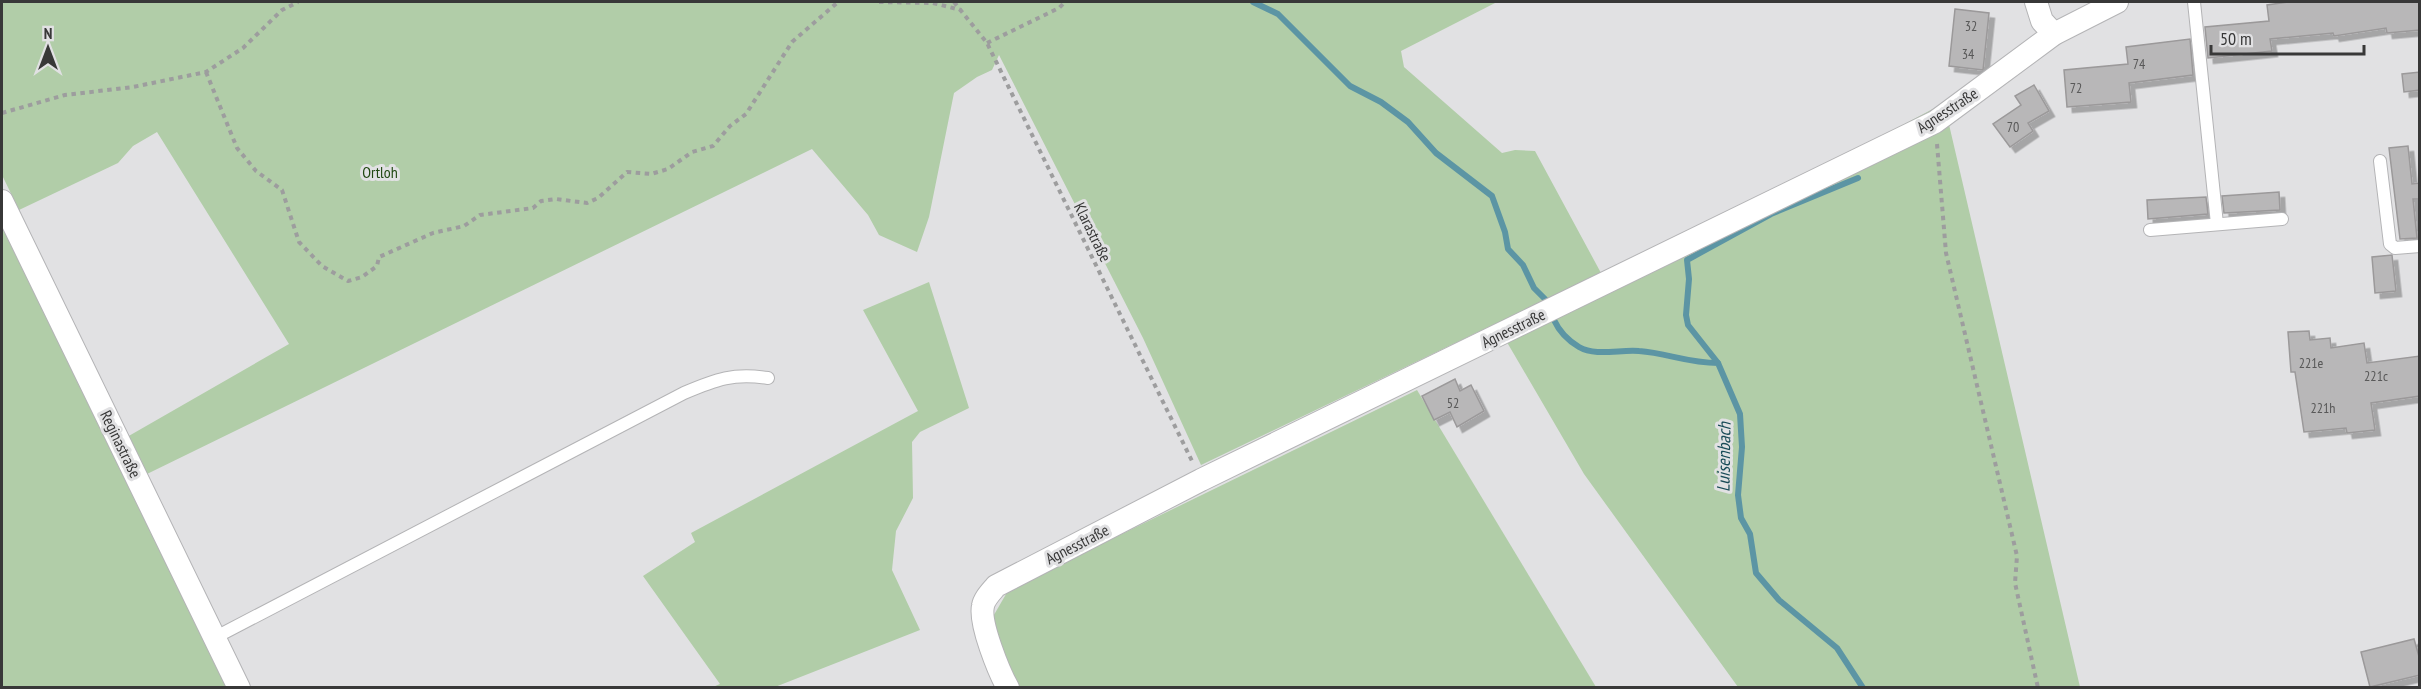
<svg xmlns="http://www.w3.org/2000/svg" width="2421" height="689" viewBox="0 0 2421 689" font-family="'PT Sans Narrow',sans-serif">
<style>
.green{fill:#b1cda8}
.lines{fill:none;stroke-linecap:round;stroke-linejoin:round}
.stream{stroke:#5c95a4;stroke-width:6}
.building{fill:#b8b7b8;stroke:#9b999a;stroke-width:1.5;filter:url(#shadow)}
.service-casing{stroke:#b4b4b6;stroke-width:14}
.minor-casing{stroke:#b4b4b6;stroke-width:24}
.path{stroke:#9d9d9e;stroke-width:4;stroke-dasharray:4.5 4.5;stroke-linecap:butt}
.service{stroke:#fff;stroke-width:12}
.minor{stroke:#fff;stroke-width:22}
.labels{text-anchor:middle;stroke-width:6;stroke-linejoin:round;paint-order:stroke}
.number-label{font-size:14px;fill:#585858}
.street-label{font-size:16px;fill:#383838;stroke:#e1e1e3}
.park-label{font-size:16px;fill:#204811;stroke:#e1e1e3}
.water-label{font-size:18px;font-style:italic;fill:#184b57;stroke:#e1e1e3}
</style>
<defs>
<filter id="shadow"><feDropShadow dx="5.5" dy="5.5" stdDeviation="0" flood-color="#0004"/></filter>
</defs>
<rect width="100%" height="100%" fill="#e1e1e3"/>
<!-- green -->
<g class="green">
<path d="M2 2H1497L1401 51 1404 67 1502 153 1515 150 1535 151 1601 273 1863 146 1944 103 2080 687H1738L1584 474 1508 344 1499 322 1201 465 1143 338 999 55 992 70 977 77 954 93 929 217 917 252 879 235 868 215 812 149 147 474 127 437 289 344 157 132 133 146 118 163 19 210 2 175Z"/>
<path d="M2 210 236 687H2Z"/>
<path d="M929 282 969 408 920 432 912 442 913 498 896 531 892 570 920 630 775 687H713L720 684 643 576 695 542 691 533 918 411 863 310Z"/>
<path d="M1417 390 1596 687H999L984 632 1009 589Z"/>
</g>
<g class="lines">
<!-- stream -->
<g class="stream">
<path d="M1253 2 1278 14 1350 86 1381 102 1408 122 1436 153 1492 196 1505 232 1508 249 1523 265 1534 288 1546 300"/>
<path d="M1554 320C1559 331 1569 341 1579 347 1596 357 1621 349 1639 351 1667 353 1688 363 1718 363L1740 414 1742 447 1738 495 1741 518 1750 534 1756 573 1779 600 1837 648 1863 688"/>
<path d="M1718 363 1688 325 1686 315 1689 279 1687 260 1771 214 1858 178"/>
</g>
</g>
<!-- building -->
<g class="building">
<path d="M2288 2H2420V30L2387 33 2386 28 2334 36 2333 33 2270 39 2272 51 2208 58 2205 27 2269 21 2267 5Z"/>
<path d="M1955 9 1989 13 1983 70 1949 66Z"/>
<path d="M2190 39 2193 75 2129 83 2131 102 2067 107 2064 70 2128 64 2126 47Z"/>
<path d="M2420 72V90L2404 92 2402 74Z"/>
<path d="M2034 85 2049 111 2028 123 2033 131 2010 147 1993 124 2021 105 2015 96Z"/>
<path d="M2408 146 2412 184 2420 183V199H2413L2417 238 2400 239 2389 148Z"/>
<path d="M2279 192 2280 210 2224 213 2222 196Z"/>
<path d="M2206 197 2208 214 2148 219 2147 200Z"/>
<path d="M2392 255 2396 291 2375 293 2372 257Z"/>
<path d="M2309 331 2310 340 2330 338 2331 348 2364 343 2367 363 2420 356V396L2371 403 2375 430 2347 433 2346 428 2304 432 2295 372H2291L2288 332Z"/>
<path d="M1455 379 1460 391 1471 385 1484 411 1457 427 1450 412 1434 420 1422 396Z"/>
<path d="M2414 639 2420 660V675L2370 687 2361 652Z"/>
</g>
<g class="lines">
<!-- service casing -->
<g class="service-casing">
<g id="service">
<path d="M2194 2 2217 224"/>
<path d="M2380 161 2390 244 2395 248 2420 246"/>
<path d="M2150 230 2282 219"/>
<path d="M214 638 684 393C717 379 733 373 768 378"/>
</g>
</g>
<!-- minor casing -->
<g class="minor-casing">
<g id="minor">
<path d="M2036 2 2042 21 2054 34"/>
<path d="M2 201 239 688"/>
<path d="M1008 688C999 672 979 623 983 606 984 599 991 592 996 586L1201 480 1935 122 2054 34 2117 2"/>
</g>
</g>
<!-- path -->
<g class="path">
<path d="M879 2 933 3 961 10"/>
<path d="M954 2 987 43 1193 463"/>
<path d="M987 43 1059 8 1065 2"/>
<path d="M206 72 237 148 256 171 282 190 299 242 322 266 348 281 362 277 377 266 379 257 433 233 464 226 480 215 533 208 541 201 556 199 587 203 598 198 627 172 651 174 668 169 692 152 713 146 730 126 746 114 792 42 838 2"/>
<path d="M2 113 65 95 133 87 206 72 243 48 282 10 298 2"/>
<path d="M1937 144 1946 253 2017 556 2015 583 2038 688"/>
</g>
<!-- service -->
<use href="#service" class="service"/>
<!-- minor -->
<use href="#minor" class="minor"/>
</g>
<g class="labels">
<!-- number labels -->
<g class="number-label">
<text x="1971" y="31">32</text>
<text x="1968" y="59">34</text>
<text x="2139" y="69">74</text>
<text x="2076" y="93">72</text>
<text x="2013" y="132">70</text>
<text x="2311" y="368">221e</text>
<text x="2376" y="381">221c</text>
<text x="1453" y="408">52</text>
<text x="2323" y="413">221h</text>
</g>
<!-- street labels -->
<g class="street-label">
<text transform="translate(1947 110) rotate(-33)" y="6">Agnesstraße</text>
<text transform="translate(1093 232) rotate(64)" y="6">Klarastraße</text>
<text transform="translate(1513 328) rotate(-26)" y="6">Agnesstraße</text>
<text transform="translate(121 444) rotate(64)" y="6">Reginastraße</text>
<text transform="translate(1077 544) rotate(-27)" y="6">Agnesstraße</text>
</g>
<!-- park labels -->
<g class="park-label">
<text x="380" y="178">Ortloh</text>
</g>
<!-- water labels -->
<g class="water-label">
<text transform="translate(1724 457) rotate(-89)" y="6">Luisenbach</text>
</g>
</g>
<!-- border -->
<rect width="2421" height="689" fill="none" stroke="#383838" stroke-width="6"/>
<!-- north arrow -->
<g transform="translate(48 48)" stroke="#e1e1e3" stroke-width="4.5" paint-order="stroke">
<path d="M0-4.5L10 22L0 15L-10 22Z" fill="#383838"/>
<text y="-9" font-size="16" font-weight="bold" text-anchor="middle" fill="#383838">N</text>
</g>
<!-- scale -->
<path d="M2211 45v9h153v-9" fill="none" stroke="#383838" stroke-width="3"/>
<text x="2220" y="45" font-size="18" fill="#383838" stroke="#e1e1e3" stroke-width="4.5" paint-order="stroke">50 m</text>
</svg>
